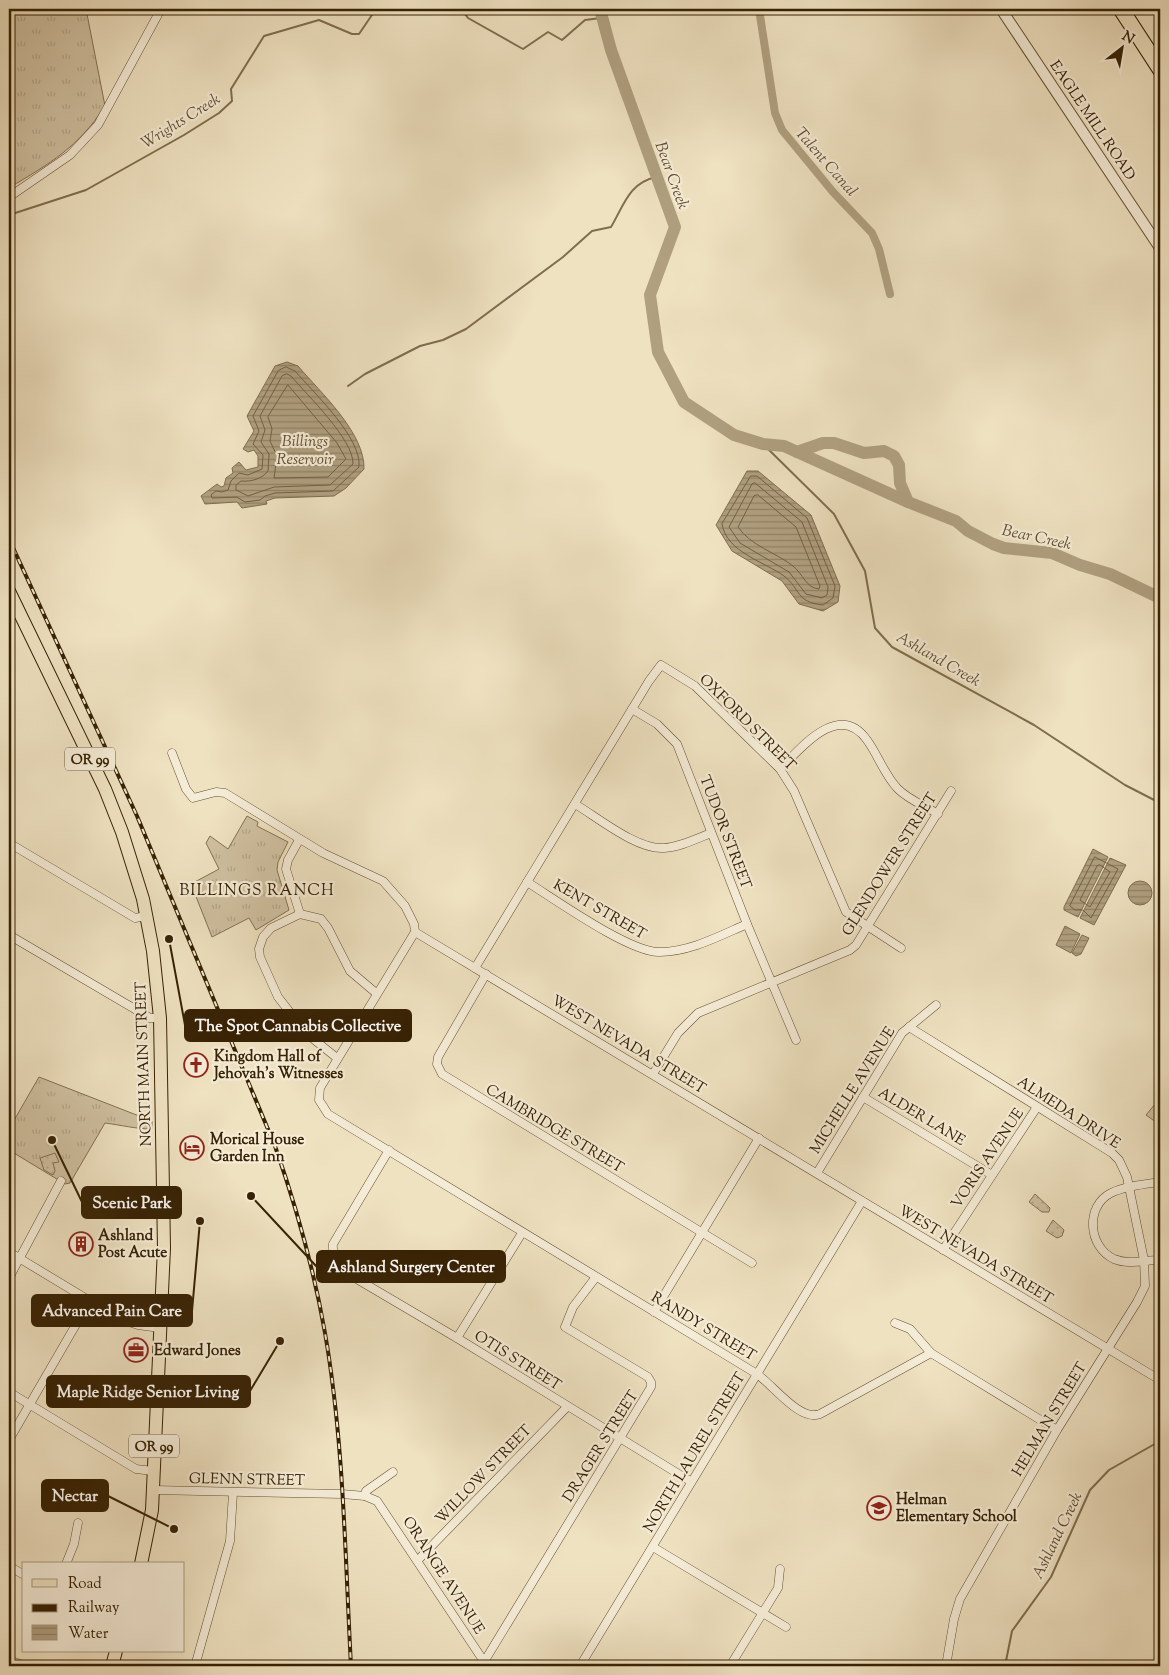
<svg xmlns="http://www.w3.org/2000/svg" width="1169" height="1675" viewBox="0 0 1169 1675" font-family="'Sorts Mill Goudy',serif">
<style>
.grass{fill:url(#grass-tufts);stroke:#837152}
.garden{fill:url(#garden-dots);stroke:#837152}
.water{fill:url(#water-rules);stroke:#7f6d4e}
.lines{fill:none;stroke-linecap:round;stroke-linejoin:round}
.shore{stroke:#736042;stroke-width:1}
.stream{stroke:#7f6d4e;stroke-width:2}
.canal{stroke:#b0a080;stroke-width:8}
.river{stroke:#b0a080;stroke-width:12}
.minor-casing{stroke:#645132;stroke-width:9}
.tertiary-casing{stroke:#645132;stroke-width:12}
.primary-casing{stroke:#362103;stroke-width:14}
.motorway-casing{stroke:#362103;stroke-width:17}
.minor{stroke:#f5ecd7;stroke-width:8}
.tertiary{stroke:#f5ecd7;stroke-width:10}
.primary{stroke:#efe2c1;stroke-width:12}
.motorway{stroke:#efe2c1;stroke-width:15}
.rail-casing{stroke:#362103;stroke-width:4}
.rail{stroke:#f5ecd7;stroke-width:2;stroke-dasharray:5.5;stroke-linecap:butt}
.labels{text-anchor:middle;stroke-width:4.5;stroke-linejoin:round;paint-order:stroke}
.shield{fill:#f5ecd7;stroke:#6f5e43;stroke-width:1}
.shield-label{font-size:14px;font-weight:bold;fill:#362103}
.street-label{font-size:15px;fill:#362103;stroke:#f5ecd7}
.poi-label{font-size:15px;font-weight:bold;fill:#362103;stroke:#f5ecd7;text-anchor:start}
.water-label{font-size:16px;font-style:italic;fill:#614d2f;stroke:#f5ecd7}
.neighbourhood-label{font-size:16px;letter-spacing:1px;fill:#362103;stroke:#f5ecd7}
.leader{fill:none;stroke:#362103;stroke-width:2}
.callout-dot{fill:#362103;stroke:#f5ecd7;stroke-width:2}
.callout{fill:#362103;stroke:#362103;stroke-width:2}
.callout-label{font-size:16px;text-anchor:middle;font-weight:bold;fill:#fff}
</style>
<defs>
<pattern id="grass-tufts" width="24" height="20" patternUnits="userSpaceOnUse" patternTransform="scale(1.25)"><rect width="24" height="20" fill="#d0c1a1"/><path d="M3 7l-1-3M5 7V3M7 7l1-3M15 17l-1-3M17 17v-4M19 17l1-3" fill="none" stroke="#b3a689"/></pattern>
<pattern id="garden-dots" width="8" height="8" patternUnits="userSpaceOnUse" patternTransform="scale(1.25)"><rect width="8" height="8" fill="#d0c1a1"/><path d="M2 2h.1M6 6h.1" fill="none" stroke="#b3a689" stroke-width="1.8" stroke-linecap="round"/></pattern>
<pattern id="water-rules" width="6" height="5" patternUnits="userSpaceOnUse" patternTransform="scale(1.25)"><rect width="6" height="5" fill="#b0a080"/><path d="M0 2.5h6" fill="none" stroke="#908267"/></pattern>
</defs>
<rect width="100%" height="100%" fill="#efe2c1"/>
<filter id="stains"><feTurbulence type="fractalNoise" baseFrequency=".004" numOctaves="4"/><feColorMatrix values="0 0 0 0 .2 0 0 0 0 .09 0 0 0 0 .02 0 0 0 .5 -.17"/></filter>
<radialGradient id="worn" r=".72"><stop offset=".6" stop-color="#630" stop-opacity="0"/><stop offset="1" stop-color="#630" stop-opacity=".3"/></radialGradient>
<!-- grass -->
<g class="grass">
<path d="M9 9H86L105 106C78 148 50 163 9 188Z"/>
<path d="M247 816 258 822 257 826 288 842 278 862 277 870 289 910 256 930 249 918 212 937 191 884 219 869 206 843 210 836 228 849Z"/>
<path d="M39 1077 152 1121V1129C136 1129 121 1125 105 1123L70 1183 65 1184 9 1150V1129Z"/>
<path d="M1160 1098V1125L1146 1115Z"/>
</g>
<!-- garden -->
<g class="garden">
<path d="M55 1153 59 1162 53 1163 55 1171 53 1175 44 1170 40 1158Z"/>
<path d="M1035 1194 1050 1208 1049 1212H1042L1029 1202Z"/>
<path d="M1053 1220 1064 1230 1062 1236 1057 1238 1046 1231Z"/>
</g>
<!-- water -->
<g class="water">
<path d="M287 362 298 366C321 393 365 433 364 469L346 488 334 496 275 498 266 501 267 504 242 508 237 502 205 504 201 496 217 484 221 487 224 486 226 478 233 473 232 468 239 462 246 470 258 467V456L254 450 248 452 243 449 254 431 247 416 275 366Z"/>
<path d="M747 471H758L811 515 840 586 838 602 823 611 799 604 782 581 732 551 716 525Z"/>
<path d="M1093 849 1108 857 1078 917 1064 910V907Z"/>
<path d="M1110 858 1126 865 1094 925 1080 918Z"/>
<circle cx="1140" cy="893" r="12"/>
<path d="M1065 926 1080 934 1071 953 1056 945Z"/>
<path d="M1082 935 1089 938 1081 954 1076 956 1072 953Z"/>
</g>
<g class="lines">
<!-- shore -->
<g class="shore">
<path d="M286 367 295 371C314 393 362 438 359 467L333 491 275 493 265 496 260 500 245 502 237 497 212 498 211 495 216 491 222 492 228 490 231 481 239 473 248 475 262 469 263 455 253 444 259 431 253 416 278 371Z"/>
<path d="M287 374 291 376C307 395 354 440 353 464L330 485 274 487 248 496 236 490V485L241 481C251 482 262 479 268 471L269 454 261 442 265 430 260 416 282 376Z"/>
<path d="M288 385 337 443 346 459 328 477 274 478 277 456 270 441 272 429 268 417Z"/>
<path d="M751 476H757L807 518 835 586 833 598 823 605C795 602 801 589 784 576 765 562 726 552 722 524Z"/>
<path d="M755 483 802 522 828 587 827 595 822 598 806 594 789 572 740 543 729 527 752 484Z"/>
<path d="M758 495 796 527 820 586 819 589C806 588 803 574 793 566 775 552 751 546 738 527L754 496Z"/>
<path d="M1095 857 1118 869 1091 918 1083 910H1075L1070 906Z"/>
<path d="M1100 865 1110 872 1090 907 1080 900 1097 866Z"/>
</g>
<!-- stream -->
<g class="stream">
<path d="M461 9 468 18 523 49 548 32 562 40 585 20 601 18"/>
<path d="M9 215 86 190 184 135 219 113 232 101 231 89 264 36 319 20 352 34H359L376 9"/>
<path d="M348 386 365 374 420 346 443 340 466 329 563 257 592 231 611 227C624 205 629 183 656 177"/>
<path d="M763 444 834 514 865 571 875 628 892 647 1034 725 1125 785 1160 803"/>
<path d="M1005 1666 1012 1631 1051 1577 1090 1490 1109 1470 1160 1441"/>
</g>
<!-- canal -->
<path class="canal" d="M759 9 775 113 782 130 833 192 872 233 879 249 890 294"/>
<!-- river -->
<g class="river">
<path d="M600 9 611 50 675 227 650 295 658 352 684 402 734 435 763 444 784 446 908 502 956 521 968 531 993 544 1004 548 1052 553 1080 565 1110 574 1160 598"/>
<path d="M797 452 823 443H834L864 453 884 451 894 456 899 465 900 483 908 502"/>
</g>
<!-- minor casing -->
<g class="minor-casing">
<g id="minor">
<path d="M9 197 70 155 98 125 161 9"/>
<path d="M632 709 657 724 677 744 747 924 796 1040"/>
<path d="M172 753 186 789 193 798 216 792 225 793 323 853 383 881 405 906 414 924 415 932 1160 1380"/>
<path d="M780 769C800 749 839 700 867 740 878 755 885 776 898 789 909 800 925 806 938 814"/>
<path d="M575 804C597 817 637 850 664 848 680 847 696 839 711 833"/>
<path d="M299 840 288 860 286 869 300 914"/>
<path d="M9 843 135 918 146 916"/>
<path d="M527 882C556 900 629 952 659 952 690 952 719 936 747 924"/>
<path d="M415 932 320 1088 319 1100 328 1114 757 1374C774 1386 800 1422 820 1414L931 1353 1057 1430"/>
<path d="M9 935 150 1018H160"/>
<path d="M475 968 649 681 661 665 695 686 780 769 794 791 846 912 901 948"/>
<path d="M486 974 438 1057 437 1064 442 1074 752 1263"/>
<path d="M909 1027 1112 1153 1119 1160 1127 1177 1144 1260 1145 1286 1137 1302 1057 1430 960 1599 954 1619 946 1666"/>
<path d="M337 1058 307 1034 278 997 260 957 259 949 263 937 271 928 300 914 321 919 328 928 350 971 376 993"/>
<path d="M653 1074 678 1033 698 1013 850 950 856 945 951 791"/>
<path d="M863 1097 992 1175"/>
<path d="M389 1150 333 1244C332 1256 336 1264 345 1272L457 1338 690 1481"/>
<path d="M817 1173 902 1033 936 1005"/>
<path d="M1160 1182C1145 1184 1125 1186 1111 1193 1085 1206 1088 1247 1114 1259 1128 1265 1145 1260 1160 1260"/>
<path d="M943 1250 1037 1107"/>
<path d="M9 1252 120 1319 138 1325 160 1328"/>
<path d="M9 1278 61 1181"/>
<path d="M654 1312 759 1138"/>
<path d="M895 1323 910 1329 931 1353"/>
<path d="M457 1338 522 1233"/>
<path d="M9 1392 136 1469 153 1471"/>
<path d="M9 1440 89 1302"/>
<path d="M153 1490 342 1494 365 1496 377 1501 487 1666"/>
<path d="M365 1496 366 1491 393 1472"/>
<path d="M653 1547 786 1627"/>
<path d="M418 1560 567 1407"/>
<path d="M66 1564 74 1544 78 1523"/>
<path d="M9 1566 24 1575"/>
<path d="M9 1660 25 1666"/>
<path d="M484 1662 651 1387V1382L648 1377 565 1327 573 1307 596 1277"/>
<path d="M195 1666 230 1541 233 1493"/>
<path d="M580 1666 862 1201"/>
<path d="M730 1666 778 1588 780 1569"/>
</g>
</g>
<!-- tertiary casing -->
<g class="tertiary-casing">
<path id="tertiary" d="M1001 9 1160 248"/>
</g>
<!-- primary casing -->
<g class="primary-casing">
<g id="primary">
<path d="M9 591 105 789 122 832 143 899 153 951 160 1018 164 1248 152 1510 141 1564"/>
<path d="M112 1666 116 1651"/>
</g>
</g>
<!-- motorway casing -->
<g class="motorway-casing">
<path id="motorway" d="M1121 9 1160 69"/>
</g>
<!-- minor -->
<use href="#minor" class="minor"/>
<!-- tertiary -->
<use href="#tertiary" class="tertiary"/>
<!-- primary -->
<use href="#primary" class="primary"/>
<!-- motorway -->
<use href="#motorway" class="motorway"/>
<!-- rail casing -->
<g class="rail-casing">
<path id="rail" d="M9 539 137 816 275 1146C296 1206 314 1270 325 1333 344 1442 345 1556 351 1666"/>
</g>
<!-- rail -->
<use href="#rail" class="rail"/>
</g>
<!-- icons -->
<defs>
<g id="church-ring" transform="scale(1.25)"><circle r="9.5" fill="#f5ecd7" stroke="#8f2418" stroke-width="1.5"/><path d="M-1.2-6h2.4v3.5h3.3v2.4h-3.3V6h-2.4V-.1h-3.3v-2.4h3.3Z" fill="#8f2418"/></g>
<g id="hotel-ring" transform="scale(1.25)"><circle r="9.5" fill="#f5ecd7" stroke="#8f2418" stroke-width="1.5"/><path d="M-6-4.5h1.5V1H6V5H4.5V3h-9V5H-6ZM-4 0a1.8 1.8 0 1 1 3.6 0ZM.5 0V-2.5h3Q6-2.5 6 0Z" fill="#8f2418"/></g>
<g id="building-ring" transform="scale(1.25)"><circle r="9.5" fill="#f5ecd7" stroke="#8f2418" stroke-width="1.5"/><path d="M-4-6H4V6H1V3H-1V6H-4ZM-2.5-4.3h1.7v1.8h-1.7ZM.8-4.3h1.7v1.8H.8ZM-2.5-1h1.7V.8h-1.7ZM.8-1h1.7V.8H.8Z" fill="#8f2418"/></g>
<g id="office-ring" transform="scale(1.25)"><circle r="9.5" fill="#f5ecd7" stroke="#8f2418" stroke-width="1.5"/><path d="M-6-3h4V-5.5h4V-3h4V5H-6ZM-1-4.5V-3h2v-1.5ZM-6 0V1H6V0Z" fill="#8f2418"/></g>
<g id="school-ring" transform="scale(1.25)"><circle r="9.5" fill="#f5ecd7" stroke="#8f2418" stroke-width="1.5"/><path d="M0-5L7-2L0 1L-7-2ZM-4 1L0 2.5L4 1V4Q0 6-4 4Z" fill="#8f2418"/></g>
</defs>
<g fill-rule="evenodd">
<use href="#church-ring" x="196" y="1065"/>
<use href="#hotel-ring" x="192" y="1148"/>
<use href="#building-ring" x="81" y="1244"/>
<use href="#office-ring" x="136" y="1350"/>
<use href="#school-ring" x="879" y="1508"/>
</g>
<g class="labels">
<!-- shield labels -->
<g class="shield">
<rect x="65" y="747.5" width="50" height="23" rx="4"/>
<rect x="129" y="1434.5" width="50" height="23" rx="4"/>
</g>
<g class="shield-label">
<text x="90" y="764">OR 99</text>
<text x="154" y="1451">OR 99</text>
</g>
<!-- street labels -->
<g class="street-label">
<text transform="translate(1093 120) rotate(56)" y="5">EAGLE MILL ROAD</text>
<text transform="translate(748 722) rotate(45)" y="5">OXFORD STREET</text>
<text transform="translate(726 832) rotate(69)" y="5">TUDOR STREET</text>
<text transform="translate(889 864) rotate(-58)" y="5">GLENDOWER STREET</text>
<text transform="translate(600 909) rotate(30)" y="5">KENT STREET</text>
<text transform="translate(629 1044) rotate(31)" y="5">WEST NEVADA STREET</text>
<text transform="translate(143 1064) rotate(-92)" y="5">NORTH MAIN STREET</text>
<text transform="translate(852 1090) rotate(-58)" y="5">MICHELLE AVENUE</text>
<text transform="translate(1069 1112) rotate(33)" y="5">ALMEDA DRIVE</text>
<text transform="translate(922 1116) rotate(31)" y="5">ALDER LANE</text>
<text transform="translate(555 1128) rotate(31)" y="5">CAMBRIDGE STREET</text>
<text transform="translate(987 1158) rotate(-56)" y="5">VORIS AVENUE</text>
<text transform="translate(976 1254) rotate(31)" y="5">WEST NEVADA STREET</text>
<text transform="translate(704 1326) rotate(31)" y="5">RANDY STREET</text>
<text transform="translate(518 1360) rotate(32)" y="5">OTIS STREET</text>
<text transform="translate(1049 1419) rotate(-59)" y="5">HELMAN STREET</text>
<text transform="translate(600 1446) rotate(-58)" y="5">DRAGER STREET</text>
<text transform="translate(694 1452) rotate(-59)" y="5">NORTH LAUREL STREET</text>
<text transform="translate(483 1474) rotate(-46)" y="5">WILLOW STREET</text>
<text transform="translate(247 1479) rotate(1)" y="5">GLENN STREET</text>
<text transform="translate(444 1575) rotate(57)" y="5">ORANGE AVENUE</text>
</g>
<!-- poi labels -->
<g class="poi-label">
<text x="214" y="1061">Kingdom Hall of<tspan x="214" dy="17">Jehovah's Witnesses</tspan></text>
<text x="210" y="1144">Morical House<tspan x="210" dy="17">Garden Inn</tspan></text>
<text x="98" y="1240">Ashland<tspan x="98" dy="17">Post Acute</tspan></text>
<text x="154" y="1355">Edward Jones</text>
<text x="896" y="1504">Helman<tspan x="896" dy="17">Elementary School</tspan></text>
</g>
<!-- water labels -->
<g class="water-label">
<text transform="translate(180 120) rotate(-32)" y="6">Wrights Creek</text>
<text transform="translate(827 161) rotate(49)" y="6">Talent Canal</text>
<text transform="translate(673 175) rotate(70)" y="6">Bear Creek</text>
<text x="305" y="446">Billings<tspan x="305" dy="18">Reservoir</tspan></text>
<text transform="translate(1037 536) rotate(12)" y="6">Bear Creek</text>
<text transform="translate(939 658) rotate(30)" y="6">Ashland Creek</text>
<text transform="translate(1056 1535) rotate(-64)" y="6">Ashland Creek</text>
</g>
<!-- neighbourhood labels -->
<g class="neighbourhood-label">
<text x="257" y="895">BILLINGS RANCH</text>
</g>
</g>
<!-- callouts -->
<path class="leader" d="M169 939L185 1025M52 1140L82 1202M251 1196L317 1267M200 1221L192 1311M280 1341L250 1391M174 1529L108 1496"/>
<g class="callout-dot">
<circle cx="169" cy="939" r="5"/>
<circle cx="52" cy="1140" r="5"/>
<circle cx="251" cy="1196" r="5"/>
<circle cx="200" cy="1221" r="5"/>
<circle cx="280" cy="1341" r="5"/>
<circle cx="174" cy="1529" r="5"/>
</g>
<g class="callout">
<rect x="185" y="1010" width="226" height="31" rx="5"/>
<rect x="82" y="1187" width="99" height="31" rx="5"/>
<rect x="317" y="1251" width="188" height="31" rx="5"/>
<rect x="32" y="1295" width="160" height="31" rx="5"/>
<rect x="47" y="1376" width="203" height="31" rx="5"/>
<rect x="42" y="1480" width="66" height="31" rx="5"/>
</g>
<g class="callout-label">
<text x="298" y="1031">The Spot Cannabis Collective</text>
<text x="132" y="1208">Scenic Park</text>
<text x="411" y="1272">Ashland Surgery Center</text>
<text x="112" y="1316">Advanced Pain Care</text>
<text x="148" y="1397">Maple Ridge Senior Living</text>
<text x="75" y="1501">Nectar</text>
</g>
<!-- margin -->
<rect width="1169" height="1675" fill="none" stroke="#efe2c1" stroke-width="30"/>
<rect x="10" y="10" width="1149" height="1655" fill="none" stroke="#362103" stroke-width="2.5"/>
<rect x="15" y="15" width="1139" height="1645" fill="none" stroke="#362103"/>
<!-- legend -->
<rect x="22" y="1562" width="162" height="90" fill="#f5ecd7" stroke="#a99b82"/>
<rect x="32" y="1579" width="25" height="8" fill="#efe2c1" stroke="#a99b82"/>
<text x="68" y="1588" font-size="15" fill="#362103">Road</text>
<rect x="32" y="1604" width="25" height="8" fill="#362103" stroke="#a99b82"/>
<text x="68" y="1612" font-size="15" fill="#362103">Railway</text>
<rect x="32" y="1625" width="25" height="15" fill="url(#water-rules)" stroke="#a99b82"/>
<text x="68" y="1638" font-size="15" fill="#362103">Water</text>
<!-- north arrow -->
<g transform="translate(1122 48) rotate(31)" stroke="#f5ecd7" stroke-width="4" paint-order="stroke">
<path d="M0-4L9 19L0 12L-9 19Z" fill="#362103"/>
<text y="-8" font-size="14" font-weight="bold" text-anchor="middle" fill="#362103">N</text>
</g>
<rect width="100%" height="100%" filter="url(#stains)"/>
<rect width="100%" height="100%" fill="url(#worn)"/>
</svg>
